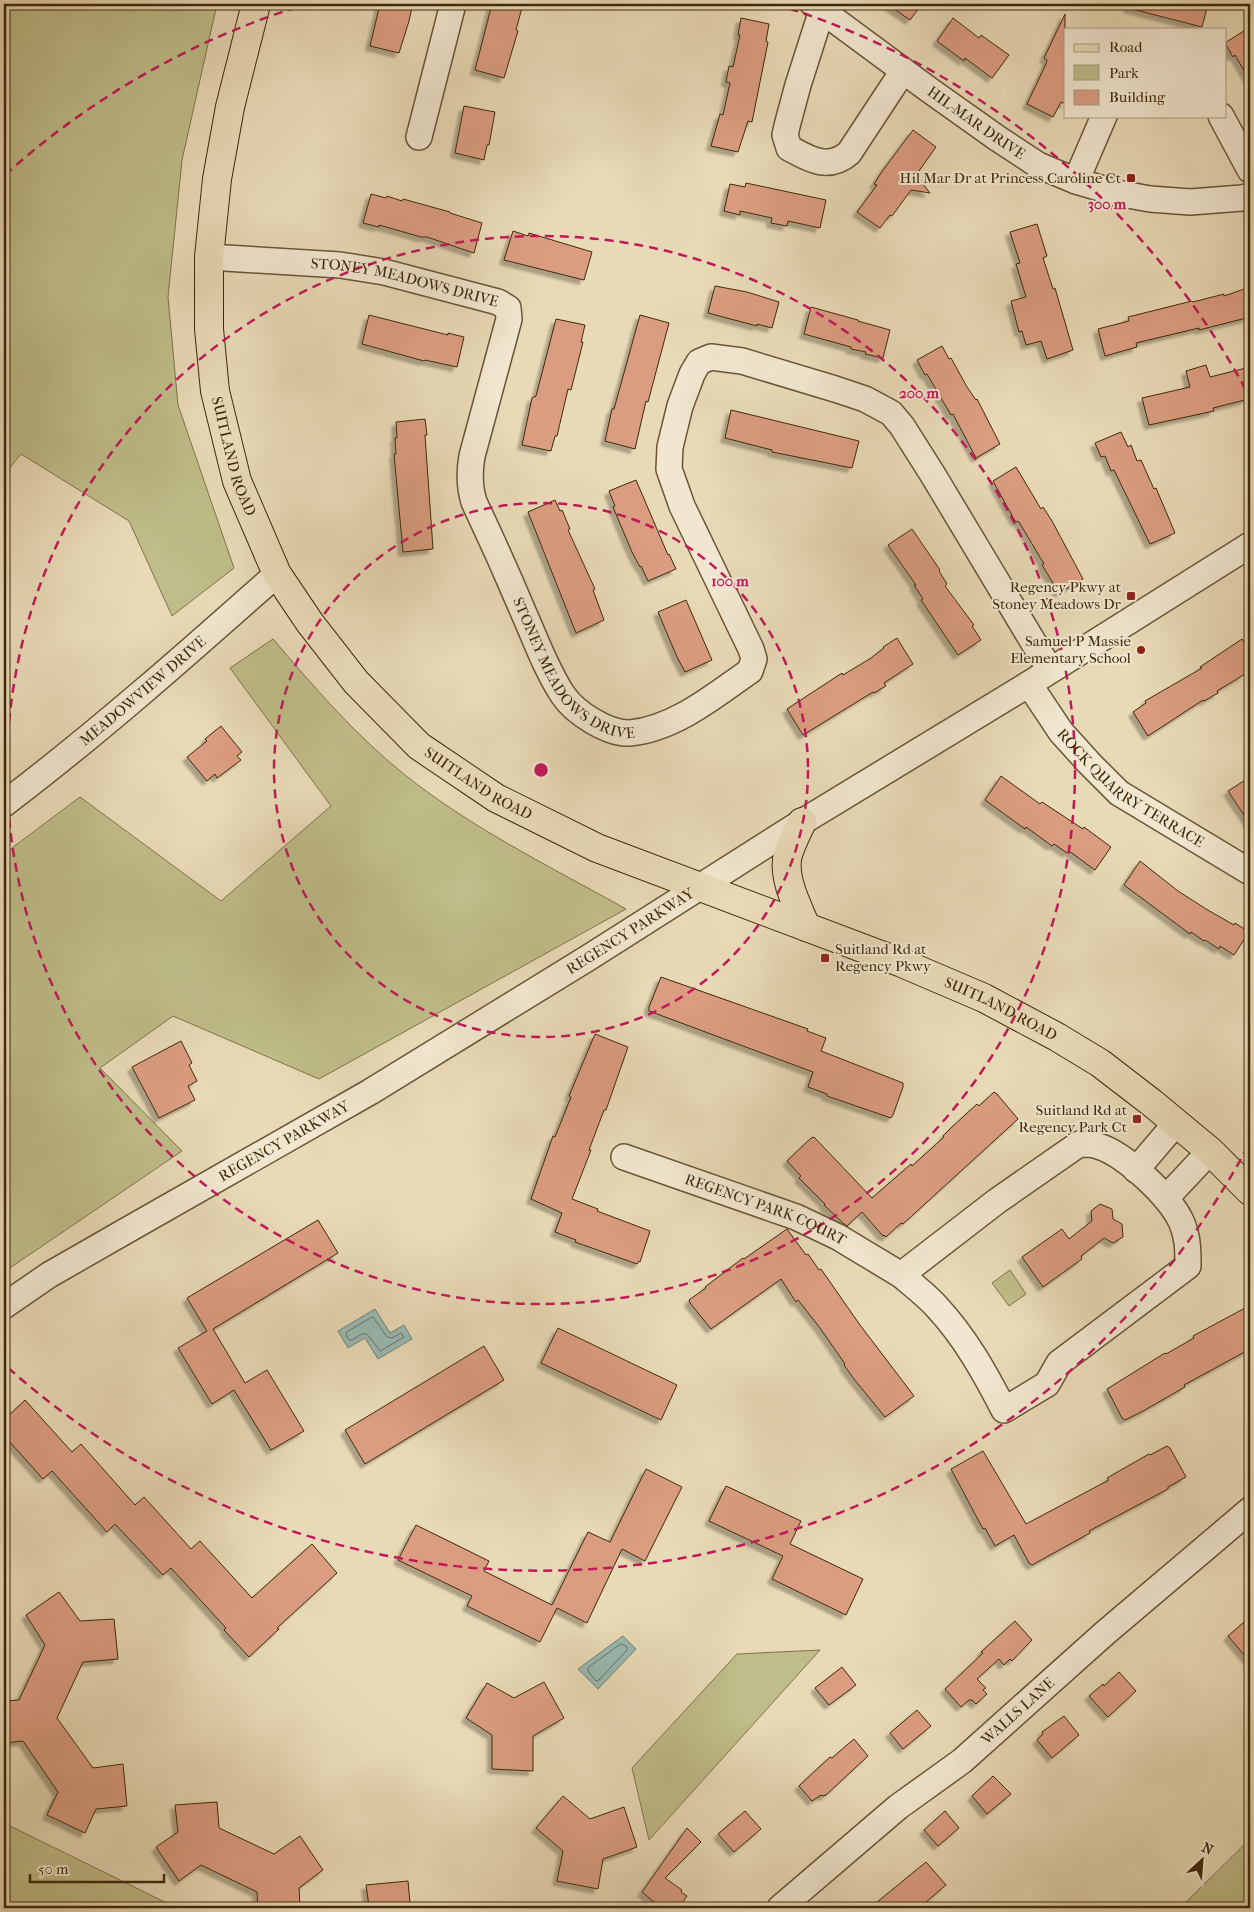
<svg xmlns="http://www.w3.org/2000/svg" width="1254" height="1912" viewBox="0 0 1254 1912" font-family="'IM FELL French Canon',serif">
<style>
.green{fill:#bfbd89;stroke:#7e734a}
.water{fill:#98bab4;stroke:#748070}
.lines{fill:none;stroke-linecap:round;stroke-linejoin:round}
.shore{stroke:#6b725f;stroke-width:1}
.building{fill:#db9d81;stroke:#3e290a;filter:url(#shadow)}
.minor-casing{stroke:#695535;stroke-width:28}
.major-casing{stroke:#3e290a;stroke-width:30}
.minor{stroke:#f1e7d0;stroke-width:25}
.major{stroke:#e9dab7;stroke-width:28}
.ring{fill:none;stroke:#c2185b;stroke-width:2.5;stroke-dasharray:9 6}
.poi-dot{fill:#8f2418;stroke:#f1e7d0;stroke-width:2}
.labels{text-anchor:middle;stroke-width:4;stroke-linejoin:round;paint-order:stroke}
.street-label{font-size:15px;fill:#3e290a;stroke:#f1e7d0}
.poi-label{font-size:15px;fill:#3e290a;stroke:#f1e7d0;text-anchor:end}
.centre{fill:#c2185b;stroke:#f1e7d0;stroke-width:2.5}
.ring-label{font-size:15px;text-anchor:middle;font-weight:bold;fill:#c2185b;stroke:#f1e7d0;stroke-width:4;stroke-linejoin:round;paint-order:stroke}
</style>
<defs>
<filter id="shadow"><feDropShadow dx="-4.5" dy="4.5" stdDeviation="1" flood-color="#0004"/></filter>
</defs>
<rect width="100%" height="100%" fill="#e9dab7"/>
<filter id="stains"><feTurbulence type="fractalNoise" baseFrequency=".004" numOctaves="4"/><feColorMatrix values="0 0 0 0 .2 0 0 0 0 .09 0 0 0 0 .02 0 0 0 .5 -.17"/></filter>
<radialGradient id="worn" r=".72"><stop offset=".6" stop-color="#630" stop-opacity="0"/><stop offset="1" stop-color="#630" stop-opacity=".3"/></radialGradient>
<!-- green -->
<g class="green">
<path d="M4 4H217L182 160 168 297 178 405 234 568 172 616 129 521 21 454 4 475Z"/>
<path d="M273 639C314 687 355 735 405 775 473 829 551 867 626 909L319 1079 173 1016 100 1068 182 1151 4 1272V854L80 797 221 901 331 806 230 668Z"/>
<path d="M1010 1270 1026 1294 1009 1306 992 1283Z"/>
<path d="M820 1650 649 1840 632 1768 737 1654Z"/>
<path d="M4 1823 177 1908H4Z"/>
<path d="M1250 1839V1908H1180Z"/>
</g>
<!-- water -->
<g class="water">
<path d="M375 1309 390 1333 404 1325 412 1339 378 1359 365 1338 348 1348 338 1331Z"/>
<path d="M623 1636 636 1649 598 1689 578 1669Z"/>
</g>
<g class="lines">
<!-- shore -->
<g class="shore">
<path d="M373 1317 387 1337 392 1338 401 1333 404 1337 380 1351 367 1334H362L352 1340H349L346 1335 347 1332Z"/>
<path d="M621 1644 627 1647V1650L599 1680 596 1681 588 1671V1668Z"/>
</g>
</g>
<!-- building -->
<g class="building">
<path d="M380 4H411L412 7 409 21 399 53 370 46Z"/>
<path d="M492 4H523L516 30 518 31 504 78 475 70Z"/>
<path d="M887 4H922L910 20Z"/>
<path d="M1128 4H1208L1202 27 1128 8Z"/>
<path d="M1065 14V104L1061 102 1053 117 1027 104 1046 64 1047 60 1044 58Z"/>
<path d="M741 18 769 24 766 41 768 42 752 122 748 121 738 152 711 146 720 114 723 115 730 83 726 82 729 66 733 67 740 35H738Z"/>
<path d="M953 18 979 38 981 35 1009 55 992 78 965 58 964 61 937 41Z"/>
<path d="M1250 27V81L1235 55 1233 57 1225 43Z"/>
<path d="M464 106 495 112 489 145H487L484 160 455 153Z"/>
<path d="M913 130 936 147 916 175 930 193 911 190 892 216 890 215 880 228 857 212 877 185 874 184 883 170Z"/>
<path d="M746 183 826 200 820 228 788 221 787 226 771 223 772 218 740 211V215L724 211 730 184 745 187Z"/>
<path d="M371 194 386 198 387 196 402 201 403 199 450 212V213L482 223 474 253 427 237H421L379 225V227L363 223Z"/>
<path d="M1037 224 1047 256 1043 258 1053 289 1055 288 1073 350 1047 359 1041 341 1026 345 1022 331 1019 332 1011 301 1026 297 1016 264 1020 263 1010 232Z"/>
<path d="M513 231 528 236 529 233 592 252 584 280 504 260Z"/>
<path d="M715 286 747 292 779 302 772 328 757 324V326L708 313Z"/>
<path d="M1250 287V317L1199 330V328L1136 343 1137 347 1105 356 1098 329 1129 321 1128 317 1192 301 1193 302 1224 294V296Z"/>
<path d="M811 307 858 320V321L890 330 883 358 865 354 866 352 851 349V347L804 334Z"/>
<path d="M369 315 448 335V333L464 337 457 367 425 360 424 361 362 344Z"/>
<path d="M640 315 669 323 648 402 646 401 635 449 605 441 612 409H614Z"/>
<path d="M556 319 585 325 581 342H583L571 390 568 389 557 436H555L551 451 522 445 532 398 536 396Z"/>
<path d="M942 346 949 359 951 358 967 387 976 400 977 399 1000 444 976 458 953 414 951 415 927 374 925 375 917 360Z"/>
<path d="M1206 365 1210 377 1250 367V397L1244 399 1245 400 1213 408 1214 411 1149 425 1142 398 1190 387 1186 371Z"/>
<path d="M731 410 859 441 852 468 772 452V450L725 438Z"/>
<path d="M425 419 427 435H425L433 549 403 552 394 454H396L395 438H397L396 422Z"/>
<path d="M1121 432 1128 447 1131 445 1137 461 1141 460 1154 489 1156 488 1175 533 1150 544 1114 470 1111 471 1105 456 1101 457 1095 443Z"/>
<path d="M1016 467 1041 509 1043 507 1052 521 1083 579 1059 593 1042 565 1044 564 1019 522 1015 521 993 481Z"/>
<path d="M636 480 668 555 669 554 676 569 648 581 641 566 640 567 632 552 613 507 615 506 609 491Z"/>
<path d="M555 500 560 511 562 510 570 529 568 530 595 589 593 590 604 620 576 633 528 512Z"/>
<path d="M912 529 940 570 939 571 947 584 945 586 974 625 972 626 981 640 958 655 921 600 923 599 914 585H916L888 545Z"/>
<path d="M686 600 712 660 685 672 677 657 658 612Z"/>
<path d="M897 638 913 664 884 683 886 686 874 693 873 692 803 735 787 709 842 673 843 675 871 658 884 648 883 647Z"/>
<path d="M1242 639 1250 652V667L1244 671 1245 674 1217 691 1218 693 1204 701 1203 700 1148 736 1133 712 1146 703 1145 701 1202 668 1200 667Z"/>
<path d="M221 726 242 752 237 756 241 760 217 778 215 774 207 781 187 757 207 741 205 739Z"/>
<path d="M1001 776 1040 804 1042 802 1083 829 1084 827 1111 847 1095 870 1069 851 1067 853 1054 844 1052 846 1026 827 1025 829 985 800Z"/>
<path d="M1250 777V824L1228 791Z"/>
<path d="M1140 861 1178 891 1206 909 1234 925 1235 923 1249 932 1234 955 1220 946 1219 949 1205 940 1204 941 1191 932 1190 934 1124 885Z"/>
<path d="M661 977 808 1029 807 1031 826 1038 821 1051 903 1083V1087L893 1115 891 1118 827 1096V1094L808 1087 813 1072 649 1011V1007Z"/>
<path d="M595 1034 628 1047 606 1110H604L589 1150H591L572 1199 598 1209 597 1211 650 1231 640 1262 639 1261 637 1264 575 1242 576 1240 555 1232 562 1213 531 1199 553 1136 555 1137 571 1097 569 1096Z"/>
<path d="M181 1041 192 1063 189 1065 197 1081 188 1086 195 1100 159 1118 132 1067Z"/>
<path d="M994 1092 997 1094 1018 1119 903 1224 901 1223 886 1237 884 1235 883 1236 862 1212 847 1226 843 1223 824 1205 825 1204 799 1178 801 1176 787 1161 811 1138 814 1137 872 1198 911 1164 912 1166 944 1137 943 1136 952 1127 977 1104 979 1106Z"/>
<path d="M1100 1204 1112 1209 1113 1219 1122 1224 1123 1237 1113 1243 1104 1238 1081 1256 1082 1259 1043 1287 1022 1257 1062 1229 1069 1239 1092 1221 1091 1211Z"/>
<path d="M318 1220 338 1253 213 1329 245 1383 267 1370 304 1431 271 1450 234 1390 212 1404 178 1348 207 1331 187 1298Z"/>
<path d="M787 1229 806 1255 808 1254 819 1270 821 1269 860 1325 914 1396 885 1417 854 1379 844 1365 845 1364 820 1328 798 1300 796 1302 781 1279 711 1329 690 1303 689 1300 706 1288 705 1287 743 1258 744 1259Z"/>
<path d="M1245 1308 1250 1318V1349L1184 1385 1185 1387 1143 1411 1125 1420 1122 1418 1107 1389 1165 1353 1166 1354 1194 1338 1193 1336Z"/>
<path d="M558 1328 677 1385 661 1420 541 1363Z"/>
<path d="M484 1346 504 1380 365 1464 345 1430Z"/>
<path d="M25 1400 72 1452 81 1444 135 1505 144 1497 191 1549 200 1541 252 1598 312 1544 337 1573 277 1628 279 1629 249 1657 224 1630 226 1628 171 1568 163 1575 115 1524 107 1532 52 1471 43 1479 18 1451 4 1436V1420Z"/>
<path d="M1167 1446 1170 1448 1186 1477 1168 1487V1489L1089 1531 1090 1533 1032 1565 1029 1563 1014 1535 995 1546 985 1528 983 1529 951 1469 983 1451 1026 1524 1109 1480 1107 1478 1149 1454 1150 1455Z"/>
<path d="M646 1469 682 1487 645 1561 622 1549 587 1623 557 1608 540 1642 467 1606 472 1596 398 1560 416 1525 489 1561 484 1571 552 1605 588 1532 610 1542Z"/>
<path d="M726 1486 801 1521 790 1544 863 1579 846 1615 772 1579 783 1556 709 1521Z"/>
<path d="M59 1592 80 1621 114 1619 118 1659 83 1662 57 1718 93 1768 123 1764 127 1806 96 1809 85 1833 47 1815 58 1792 23 1741 4 1743V1701L19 1700 45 1645 26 1615Z"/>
<path d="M1250 1617V1662L1228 1636Z"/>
<path d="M1015 1621 1032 1640 1012 1661 1010 1659 1004 1665 999 1659 977 1679 986 1688 983 1690 987 1694 976 1704 972 1700H969L961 1707 945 1689 983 1653 981 1652Z"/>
<path d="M842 1667 856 1685 829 1705 815 1688Z"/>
<path d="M1119 1672 1136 1691 1108 1717 1089 1696 1103 1684 1104 1686Z"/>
<path d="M544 1682 564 1718 533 1736V1771L492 1769V1735L466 1718 487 1683 514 1698Z"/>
<path d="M917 1710 931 1726 903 1749 890 1733Z"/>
<path d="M1064 1716 1079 1735 1052 1758 1037 1740 1043 1734 1042 1732Z"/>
<path d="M854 1739 868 1756 826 1795 822 1796 821 1795 812 1801 799 1786 801 1784 830 1757 832 1758Z"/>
<path d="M993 1776 1011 1794 987 1814 972 1796Z"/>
<path d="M563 1796 590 1819 624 1807 637 1847 603 1859 598 1889 557 1881 563 1851 536 1828Z"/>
<path d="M217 1802 219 1828 274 1854 300 1836 323 1870 299 1888 300 1908H258L257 1892 201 1865 179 1881 156 1847 178 1832 175 1805Z"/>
<path d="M745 1811 761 1829 734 1852 718 1834Z"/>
<path d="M945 1811 959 1828 938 1846 924 1830Z"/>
<path d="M687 1828 701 1842 665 1878 682 1890 681 1892 687 1896 679 1908H661L642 1892Z"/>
<path d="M926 1862 946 1885 919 1908H870Z"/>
<path d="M408 1881 410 1903H406L407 1908H372V1906H369L366 1885Z"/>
</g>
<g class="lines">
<!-- minor casing -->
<g class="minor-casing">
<g id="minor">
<path id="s1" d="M813 4 928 89 997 138 1038 165 1076 181 1117 193 1150 199 1190 202 1242 198 1250 196"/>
<path d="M822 10 798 85 787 126 785 135 789 148C809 159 828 171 849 153L903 71"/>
<path d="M1221 116 1250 170"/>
<path d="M419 137 453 4"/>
<path d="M1076 181 1104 116"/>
<path id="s2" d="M209 257 340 265 384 272 498 302 508 308 509 319 472 456C469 473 469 486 474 502 492 540 509 578 525 616 537 643 547 671 563 695 575 713 608 734 630 733 675 729 715 695 750 671L754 659 751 649 682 506 669 469 670 447 680 406 692 374 699 362 711 357 742 361 835 389 865 399 891 413 902 426 933 475 1050 670"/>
<path id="s3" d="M1029 684 1061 732 1089 763 1119 793 1250 872"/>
<path id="s4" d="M4 804C99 732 188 653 277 574"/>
<path id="s5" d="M624 1157 796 1217 838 1237 901 1275 997 1201 1079 1144C1085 1144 1093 1144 1098 1146 1125 1154 1169 1196 1181 1221 1188 1236 1188 1250 1188 1266L1059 1363 1047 1384 1004 1410C985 1373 965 1337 936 1306 926 1295 913 1285 901 1275"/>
<path d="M1136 1170 1176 1123"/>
<path d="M1166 1198 1210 1151"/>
<path id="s6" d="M4 1306 49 1275 131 1228 370 1092 588 958 802 822 1029 684 1250 545"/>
<path id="s7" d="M780 1908 898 1807 962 1761 1105 1633 1250 1510"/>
</g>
</g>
<!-- major casing -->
<g class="major-casing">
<g id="major">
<path id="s8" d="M256 4 230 107 217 179 209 257V329L215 391 237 481 277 574 310 623 356 682 419 746 496 798 597 848 902 963 984 998 1057 1037 1100 1063 1152 1103 1210 1151 1250 1191"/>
<path d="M802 822C797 833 789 847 787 859 784 881 798 907 806 927"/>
</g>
</g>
<!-- minor -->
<use href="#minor" class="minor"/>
<!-- major -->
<use href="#major" class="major"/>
</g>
<!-- distance rings -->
<g class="ring">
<circle cx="541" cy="770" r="267"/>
<circle cx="541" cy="770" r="534"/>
<path d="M1248 1146A801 801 0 0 1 5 1365M5 175A801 801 0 0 1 307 4M775 4A801 801 0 0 1 1248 394"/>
</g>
<!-- markers -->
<g class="poi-dot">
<rect x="1126" y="173" width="10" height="10" rx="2.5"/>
<rect x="1126" y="591" width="10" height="10" rx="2.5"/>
<circle cx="1141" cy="650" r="5"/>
<rect x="820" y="953" width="10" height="10" rx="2.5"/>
<rect x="1132" y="1114" width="10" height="10" rx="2.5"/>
</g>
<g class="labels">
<!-- street labels -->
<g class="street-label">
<text dy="5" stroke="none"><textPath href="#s1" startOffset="202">HIL-MAR DRIVE</textPath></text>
<text dy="5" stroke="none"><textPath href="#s2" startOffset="198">STONEY MEADOWS DRIVE</textPath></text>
<text dy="5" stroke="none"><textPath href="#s8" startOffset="460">SUITLAND ROAD</textPath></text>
<text dy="5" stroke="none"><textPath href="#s2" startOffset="706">STONEY MEADOWS DRIVE</textPath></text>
<text dy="5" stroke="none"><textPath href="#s4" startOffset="179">MEADOWVIEW DRIVE</textPath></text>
<text dy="5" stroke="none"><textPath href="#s8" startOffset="880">SUITLAND ROAD</textPath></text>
<text dy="5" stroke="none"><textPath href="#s3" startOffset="148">ROCK QUARRY TERRACE</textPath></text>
<text dy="5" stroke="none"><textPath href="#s6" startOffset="730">REGENCY PARKWAY</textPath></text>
<text dy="5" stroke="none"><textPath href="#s8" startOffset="1450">SUITLAND ROAD</textPath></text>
<text dy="5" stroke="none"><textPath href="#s6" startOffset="325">REGENCY PARKWAY</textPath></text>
<text dy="5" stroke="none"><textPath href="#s5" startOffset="151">REGENCY PARK COURT</textPath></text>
<text dy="5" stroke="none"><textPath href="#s7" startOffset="309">WALLS LANE</textPath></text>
</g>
<!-- poi labels -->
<g class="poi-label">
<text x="1121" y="183">Hil Mar Dr at Princess Caroline Ct</text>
<text x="1121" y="592">Regency Pkwy at<tspan x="1121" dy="17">Stoney Meadows Dr</tspan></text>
<text x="1131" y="646">Samuel P Massie<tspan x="1131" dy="17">Elementary School</tspan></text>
<text x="835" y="954" text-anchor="start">Suitland Rd at<tspan x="835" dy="17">Regency Pkwy</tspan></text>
<text x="1127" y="1115">Suitland Rd at<tspan x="1127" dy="17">Regency Park Ct</tspan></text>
</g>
</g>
<circle cx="541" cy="770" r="8" class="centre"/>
<g class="ring-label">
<text x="1107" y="209">300 m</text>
<text x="919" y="398">200 m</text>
<text x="730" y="586">100 m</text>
</g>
<!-- margin -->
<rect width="1254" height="1912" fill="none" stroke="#e9dab7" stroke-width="20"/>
<rect x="5" y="5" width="1244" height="1902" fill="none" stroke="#3e290a" stroke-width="2.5"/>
<rect x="10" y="10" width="1234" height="1892" fill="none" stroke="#3e290a"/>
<!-- legend -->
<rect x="1064" y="28" width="162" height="90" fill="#f1e7d0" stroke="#a99b81"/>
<rect x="1074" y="44" width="25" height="8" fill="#e9dab7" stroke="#a99b81"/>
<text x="1109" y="52" font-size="15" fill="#3e290a">Road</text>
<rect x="1074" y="65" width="25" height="15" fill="#bfbd89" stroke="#a99b81"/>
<text x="1109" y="78" font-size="15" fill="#3e290a">Park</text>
<rect x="1074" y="90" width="25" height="15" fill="#db9d81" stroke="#a99b81"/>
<text x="1109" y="102" font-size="15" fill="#3e290a">Building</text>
<!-- north arrow -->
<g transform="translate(1202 1860) rotate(26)" stroke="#f1e7d0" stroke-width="4" paint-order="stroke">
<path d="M0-4L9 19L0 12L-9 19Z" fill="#3e290a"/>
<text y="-8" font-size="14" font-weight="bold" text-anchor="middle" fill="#3e290a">N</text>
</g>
<!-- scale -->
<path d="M30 1874v8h134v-8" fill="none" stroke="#3e290a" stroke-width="2.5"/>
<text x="38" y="1874" font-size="15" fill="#3e290a" stroke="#f1e7d0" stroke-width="4" paint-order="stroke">50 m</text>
<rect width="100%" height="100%" filter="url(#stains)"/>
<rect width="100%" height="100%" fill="url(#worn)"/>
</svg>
